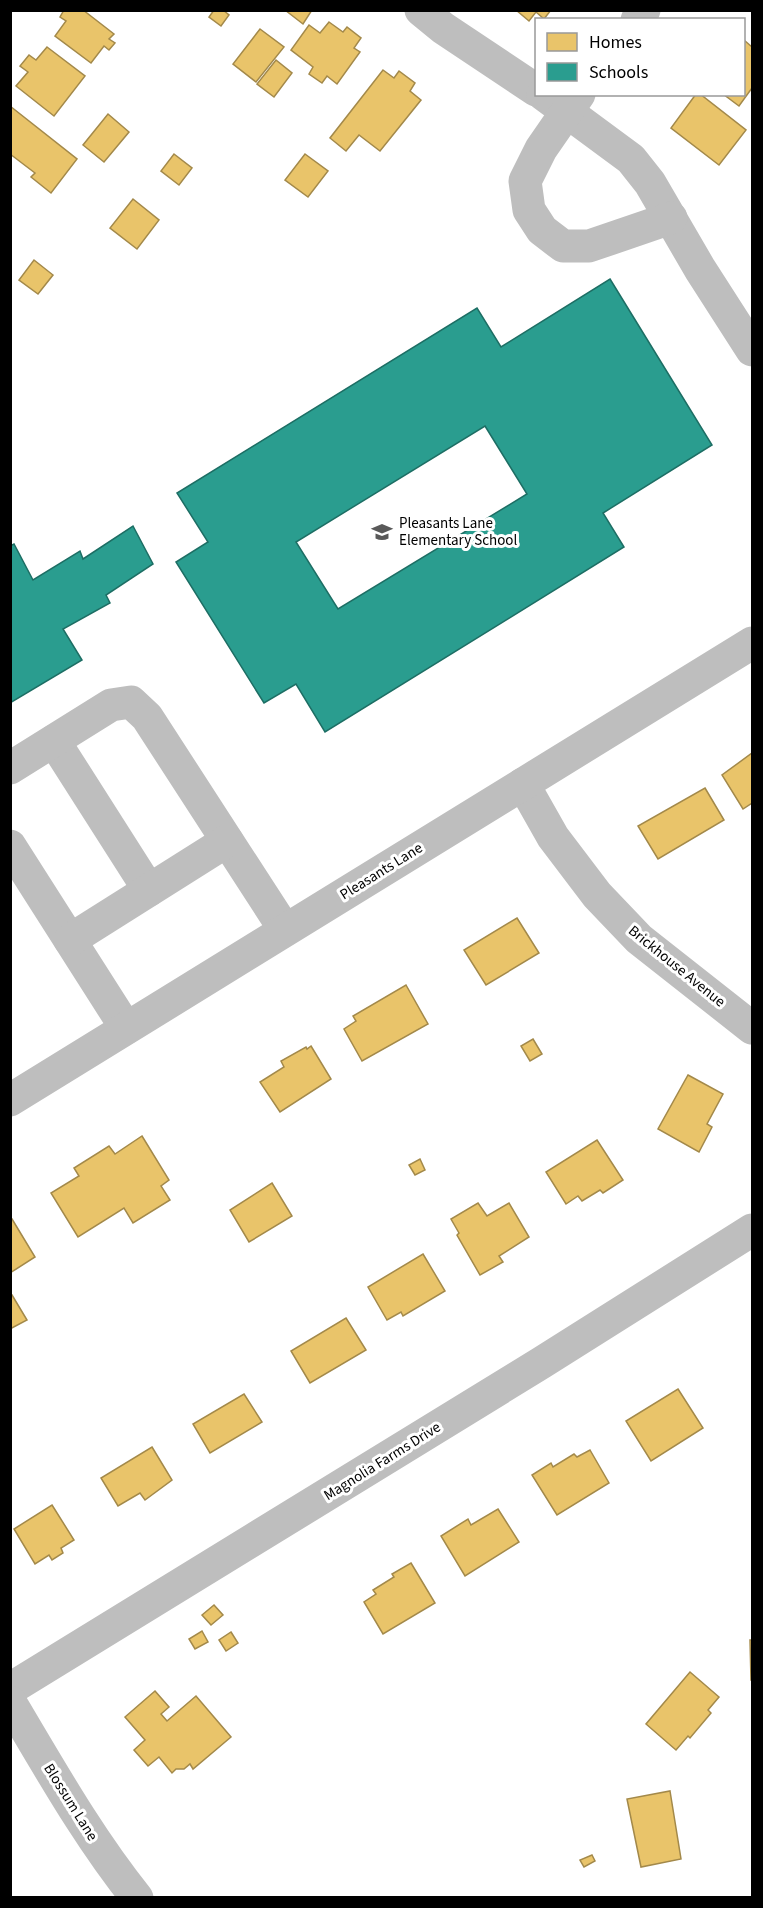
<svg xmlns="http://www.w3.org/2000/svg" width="763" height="1908" viewBox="0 0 763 1908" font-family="'Source Sans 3',sans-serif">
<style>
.homes{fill:#e9c46a;stroke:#a3894a;stroke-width:1.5}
.schools{fill:#2a9d8f;stroke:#1d6e64;stroke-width:1.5;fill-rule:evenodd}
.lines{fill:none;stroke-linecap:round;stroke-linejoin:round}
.minor{stroke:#bebebe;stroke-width:33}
.labels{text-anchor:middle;stroke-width:6;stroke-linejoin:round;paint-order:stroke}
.poi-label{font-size:15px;fill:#000;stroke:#fff;text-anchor:start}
.street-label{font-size:15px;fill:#000;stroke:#fff}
</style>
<rect width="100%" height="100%" fill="#fff"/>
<!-- homes -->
<g class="homes">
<path d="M64 10H83L114 34 109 39 115 43 109 50 104 46 91 63 55 36 66 21 60 17Z"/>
<path d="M214 10H223L229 15 221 26 209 17Z"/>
<path d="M285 10H312L303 24Z"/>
<path d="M516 10H551L544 19 536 12 529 21Z"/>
<path d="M329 22 343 32 347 27 361 38 354 48 360 52 337 84 327 76 322 83 309 74 313 67 291 50 309 25 320 33Z"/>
<path d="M260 29 284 47 256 82 233 64Z"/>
<path d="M744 40 752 47V88L739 106 723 94H744Z"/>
<path d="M47 47 85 76 54 116 16 86 28 72 20 66 29 55 36 60Z"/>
<path d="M276 60 292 73 274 97 257 84Z"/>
<path d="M383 70 394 78 399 71 415 83 410 91 421 100 380 151 359 135 346 151 330 138Z"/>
<path d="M696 94H700L746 130 719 165 671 128Z"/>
<path d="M10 106 77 159 51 193 31 177 35 173 10 154Z"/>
<path d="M108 114 129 132 104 162 83 145Z"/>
<path d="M174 154 192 168 179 185 161 171Z"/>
<path d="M305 154 328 171 308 197 285 180Z"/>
<path d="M133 199 159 220 137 249 110 228Z"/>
<path d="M34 260 53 275 38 294 19 280Z"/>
<path d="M752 753V803L743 809 722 775Z"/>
<path d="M705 788 724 820 658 859 638 826Z"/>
<path d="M517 918 539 953 486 985 464 950Z"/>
<path d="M406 985 428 1024 362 1061 344 1029 356 1021 353 1016Z"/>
<path d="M533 1039 542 1054 530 1061 521 1046Z"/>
<path d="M311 1046 331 1079 280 1112 260 1082 284 1067 281 1061 306 1047 307 1049Z"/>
<path d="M688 1075 723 1094 707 1124 712 1127 699 1152 658 1129Z"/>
<path d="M142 1136 169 1180 161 1186 170 1200 133 1223 124 1208 78 1237 51 1193 79 1176 74 1168 109 1146 115 1154Z"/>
<path d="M597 1140 623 1180 603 1193 600 1190 582 1201 578 1196 566 1204 546 1172Z"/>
<path d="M420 1159 425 1170 415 1175 409 1165Z"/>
<path d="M272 1183 292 1216 249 1242 230 1210Z"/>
<path d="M478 1203 487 1216 509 1203 529 1237 499 1256 503 1262 480 1275 457 1235 459 1233 451 1219Z"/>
<path d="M12 1219 35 1257 10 1273V1220Z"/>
<path d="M423 1254 445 1291 403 1316 401 1312 387 1320 368 1287Z"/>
<path d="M12 1295 27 1320 10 1329V1296Z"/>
<path d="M346 1318 366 1350 310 1383 291 1351Z"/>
<path d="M678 1389 703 1428 651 1461 626 1421Z"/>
<path d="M244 1394 262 1422 210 1453 193 1424Z"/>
<path d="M152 1447 172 1480 145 1500 140 1493 118 1506 101 1478Z"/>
<path d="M590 1450 609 1483 557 1515 532 1475 551 1463 553 1467 574 1454 577 1457Z"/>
<path d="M52 1505 74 1540 61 1548 63 1553 52 1560 49 1555 35 1564 14 1529Z"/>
<path d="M498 1509 519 1542 465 1576 441 1536 468 1519 471 1525Z"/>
<path d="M411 1563 435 1603 383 1634 364 1602 376 1594 373 1590 394 1577 392 1574Z"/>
<path d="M214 1605 223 1615 211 1625 202 1615Z"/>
<path d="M202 1631 208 1642 195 1649 189 1639Z"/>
<path d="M231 1632 238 1643 226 1651 219 1640Z"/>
<path d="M750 1640H752V1680H751Z"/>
<path d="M690 1672 719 1697 708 1710 711 1713 690 1738 688 1736 676 1750 646 1724Z"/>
<path d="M155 1691 169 1707 161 1714 167 1721 196 1696 231 1737 193 1769 190 1764 184 1769H176L172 1773 159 1757 148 1766 134 1750 145 1740 125 1717Z"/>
<path d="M670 1791 681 1859 641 1867 627 1799Z"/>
<path d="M592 1855 595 1861 584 1867 580 1860Z"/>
</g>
<!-- schools -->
<g class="schools">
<path d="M610 279 712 445 603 513 624 547 325 732 296 684 264 703 176 562 208 542 177 493 477 308 501 347ZM485 426 527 494 338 609 296 542Z"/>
<path d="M133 526 153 564 106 595 110 603 63 629 82 660 10 703V546L14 544 33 580 80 551 83 559Z"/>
</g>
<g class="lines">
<!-- minor -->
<g class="minor">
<path d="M421 10 443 28 536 90"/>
<path d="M637 20 644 10"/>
<path d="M543 94 631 159 650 183 700 269 752 350"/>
<path d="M579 94 541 149 525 181 529 210 542 230 563 246H589L671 218"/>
<path d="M54 741 149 890"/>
<path d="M10 768 111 705 131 702 147 717 285 930"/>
<path d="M523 784 553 837 597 895 639 939 752 1028"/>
<path d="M10 846 126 1028"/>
<path d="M70 940 227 841"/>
<path d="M10 1100 752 643"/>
<path d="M10 1689 541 1363 752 1230"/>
<path d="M10 1702C50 1769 88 1837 137 1898"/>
</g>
</g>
<!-- icons -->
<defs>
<g id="school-bare" transform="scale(1.62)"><path d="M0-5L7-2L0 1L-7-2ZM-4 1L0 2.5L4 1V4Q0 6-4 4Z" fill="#595959" stroke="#fff" stroke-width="2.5" paint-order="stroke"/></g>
</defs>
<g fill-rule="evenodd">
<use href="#school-bare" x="382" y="532"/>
</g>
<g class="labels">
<!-- poi labels -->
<g class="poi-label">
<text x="399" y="528">Pleasants Lane<tspan x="399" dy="17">Elementary School</tspan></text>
</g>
<!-- street labels -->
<g class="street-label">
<text transform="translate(381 871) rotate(-32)" y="5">Pleasants Lane</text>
<text transform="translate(677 966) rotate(39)" y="5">Brickhouse Avenue</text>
<text transform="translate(382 1461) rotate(-32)" y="5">Magnolia Farms Drive</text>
<text transform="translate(71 1802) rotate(58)" y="5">Blossum Lane</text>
</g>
</g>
<!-- border -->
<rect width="763" height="1908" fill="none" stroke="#000000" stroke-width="24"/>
<!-- legend -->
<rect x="535" y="18" width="210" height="78" fill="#ffffff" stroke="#999999" stroke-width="1.5"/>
<rect x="547" y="33" width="30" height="18" fill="#e9c46a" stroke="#999999" stroke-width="1.5"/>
<text x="589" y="48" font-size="18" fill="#000000">Homes</text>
<rect x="547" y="63" width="30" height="18" fill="#2a9d8f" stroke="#999999" stroke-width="1.5"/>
<text x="589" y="78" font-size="18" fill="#000000">Schools</text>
</svg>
